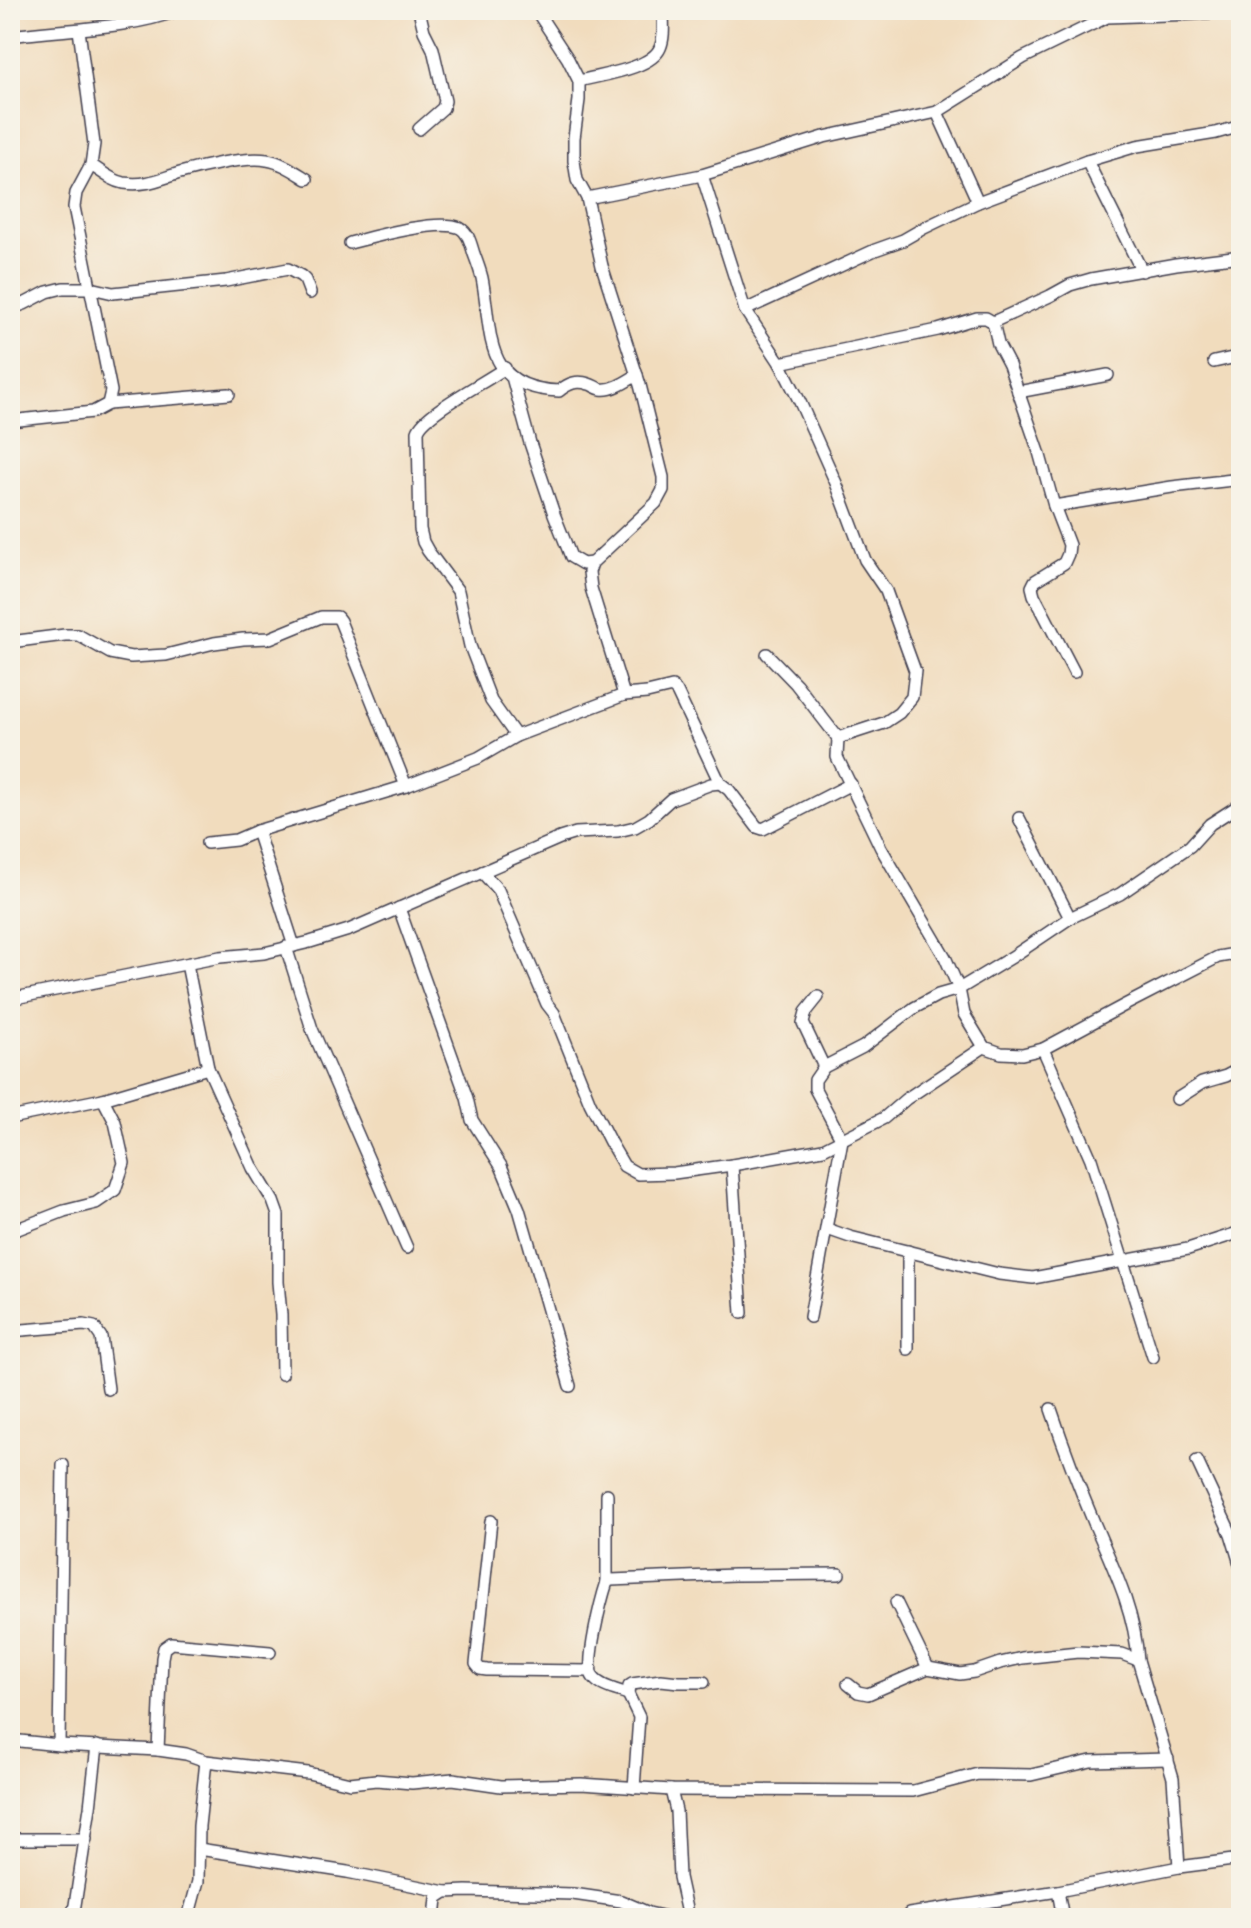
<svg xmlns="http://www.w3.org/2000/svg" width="1251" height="1928" viewBox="0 0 1251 1928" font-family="Pangolin,sans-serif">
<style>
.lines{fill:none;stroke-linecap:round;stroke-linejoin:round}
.minor-casing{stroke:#413e4e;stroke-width:14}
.minor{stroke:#fff;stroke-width:11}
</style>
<rect width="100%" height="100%" fill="#f7f3e8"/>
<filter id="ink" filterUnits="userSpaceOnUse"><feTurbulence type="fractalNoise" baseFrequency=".0125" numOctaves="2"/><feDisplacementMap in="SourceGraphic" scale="16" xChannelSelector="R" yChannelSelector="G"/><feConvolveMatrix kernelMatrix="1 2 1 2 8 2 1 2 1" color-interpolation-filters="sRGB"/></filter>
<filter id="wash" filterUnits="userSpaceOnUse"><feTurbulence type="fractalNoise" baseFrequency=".006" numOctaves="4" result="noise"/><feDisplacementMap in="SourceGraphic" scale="32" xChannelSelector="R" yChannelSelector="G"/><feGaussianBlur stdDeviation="1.8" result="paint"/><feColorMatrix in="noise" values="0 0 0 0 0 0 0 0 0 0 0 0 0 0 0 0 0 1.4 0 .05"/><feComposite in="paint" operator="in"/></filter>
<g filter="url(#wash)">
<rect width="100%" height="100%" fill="#f1dcbd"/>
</g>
<g filter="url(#ink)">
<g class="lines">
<!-- minor casing -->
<g class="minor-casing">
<g id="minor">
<path d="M419 10 424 31 433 49 445 101 443 108 419 129"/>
<path d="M536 10 568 59 579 81V100L574 138V161L577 180 587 198 602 266 640 385 663 477V490L656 503 592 563 589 572 591 588 624 695"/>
<path d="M10 36C66 28 126 30 179 10"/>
<path d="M579 81C600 75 651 69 660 48 665 37 663 22 663 10"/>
<path d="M937 112 978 202"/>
<path d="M1087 161 1142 271"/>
<path d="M91 165C102 172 112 181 124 183 147 186 159 179 180 173 201 167 246 156 267 160 281 162 294 171 307 179"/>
<path d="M702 175 745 310 780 363 800 402 836 483 865 560 886 591 915 671 912 697 899 713 884 723 838 738 837 757 881 848 945 957 959 989 964 1014 984 1047 1001 1053 1022 1054 1043 1049 1123 1006 1218 957 1241 953"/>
<path d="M587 198 702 175 824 137 937 112 1023 58 1107 17 1196 14 1237 10"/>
<path d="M350 243C373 237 439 218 460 228 469 233 471 245 474 254 477 262 480 270 482 278 493 333 481 388 559 391 569 383 577 380 589 384 593 385 596 388 601 389 613 391 627 381 637 375"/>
<path d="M10 309 24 304 47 292 63 288H91L113 293 226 281 288 269 301 276 305 280 310 293"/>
<path d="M745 310 875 250 903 240 924 228 978 202 1087 161 1137 146 1216 133 1241 126"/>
<path d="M993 322 998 344 1009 365 1039 452 1054 506 1069 545 1068 554 1064 563 1035 581 1032 587 1034 595 1074 672"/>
<path d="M1214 362 1241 356"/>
<path d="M780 363 938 330 977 318H986L993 322 1050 296 1070 285 1091 279 1176 264 1241 256"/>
<path d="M505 368C486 382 424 413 418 431L420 529 423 542 428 551 458 591 470 646 491 701 516 736"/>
<path d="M512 377 530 443 554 514 571 557 583 564 592 563"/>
<path d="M1018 392 1108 375"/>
<path d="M108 404 229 394"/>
<path d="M10 421 93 412 108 404 111 391 74 207 76 193 91 165 94 144 79 30"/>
<path d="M1054 506 1172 487 1241 479"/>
<path d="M10 642 65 635H78L110 653 131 657 166 655 214 643 243 639 270 638 321 617H337L340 621 406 786"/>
<path d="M767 654 796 684 838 738"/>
<path d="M1019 818 1070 918"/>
<path d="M257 831 294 946"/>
<path d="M207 843 236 840 257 831 406 786 478 758 516 736 624 695 647 693 672 687 677 692 720 783"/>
<path d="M482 872 498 890 547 1004 554 1013 590 1103 610 1142 624 1166 638 1174 674 1173 732 1165 823 1149 884 1118 906 1099 984 1047"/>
<path d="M399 908 467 1098 472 1120 501 1166 519 1209 570 1386"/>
<path d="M286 947 312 1029 407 1248"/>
<path d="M187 964 208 1068 253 1168 273 1201 278 1215V1282L281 1315 282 1374"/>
<path d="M818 997 806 1012 803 1023 824 1067"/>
<path d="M10 999 220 957 264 953 310 942 349 930 560 838 576 833 618 831 635 827 649 819 671 799 711 784 720 783 729 790 757 827 763 829 851 784"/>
<path d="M1043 1049 1091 1159 1153 1357"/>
<path d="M1177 1099 1202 1083 1226 1076 1241 1068"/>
<path d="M10 1118 103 1099 208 1068"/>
<path d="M732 1165 742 1313"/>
<path d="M827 1229 850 1237 999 1274 1033 1278 1188 1249 1241 1232"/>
<path d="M10 1232 64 1211 96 1203 115 1190 124 1163 115 1122 103 1099"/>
<path d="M810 1317 842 1140 815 1089V1080L824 1067 863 1047 914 1008 938 995 959 989 1012 957 1070 918 1120 894 1190 846 1210 824 1241 804"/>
<path d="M10 1331 84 1325 94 1327 101 1337 108 1389"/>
<path d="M908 1349V1251"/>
<path d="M1051 1409C1064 1448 1079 1487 1095 1525 1114 1569 1135 1612 1138 1660"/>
<path d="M1197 1461 1231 1534 1241 1567"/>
<path d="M607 1494V1582"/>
<path d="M491 1521 476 1664 480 1669 487 1670 590 1671"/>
<path d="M896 1602 928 1668"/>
<path d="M848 1684 858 1692 868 1694 928 1668 960 1674 974 1672 1000 1663 1022 1658 1078 1652 1122 1654 1138 1660 1173 1778 1179 1867"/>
<path d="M628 1694C617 1690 600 1687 593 1677 584 1666 602 1597 607 1582L611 1580 734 1575 839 1574"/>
<path d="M10 1740 59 1745 158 1750 186 1754 206 1761 308 1773 350 1783 376 1780 412 1783 453 1779 501 1786 581 1784 671 1790 913 1791 978 1774 1031 1775 1091 1761 1168 1759"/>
<path d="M59 1745 63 1465"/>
<path d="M158 1750 162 1658 164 1648 171 1643 270 1652"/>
<path d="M634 1788 639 1717 628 1694 629 1686 632 1684 661 1680 679 1682H704"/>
<path d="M671 1790 676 1811 679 1877 688 1918"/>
<path d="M10 1839H86"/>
<path d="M199 1849 347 1872 446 1892"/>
<path d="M1058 1891 1063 1918"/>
<path d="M909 1914 1058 1891 1179 1867 1241 1859"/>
<path d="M71 1918 75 1905 90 1807 97 1746"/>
<path d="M188 1918 198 1881 199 1826 206 1761"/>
<path d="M435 1918 437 1898 446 1892 466 1891 573 1894 621 1901 649 1913 671 1918"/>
</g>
</g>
<!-- minor -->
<use href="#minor" class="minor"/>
</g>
</g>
<!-- margin -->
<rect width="1251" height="1928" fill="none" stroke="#f7f3e8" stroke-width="40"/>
</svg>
